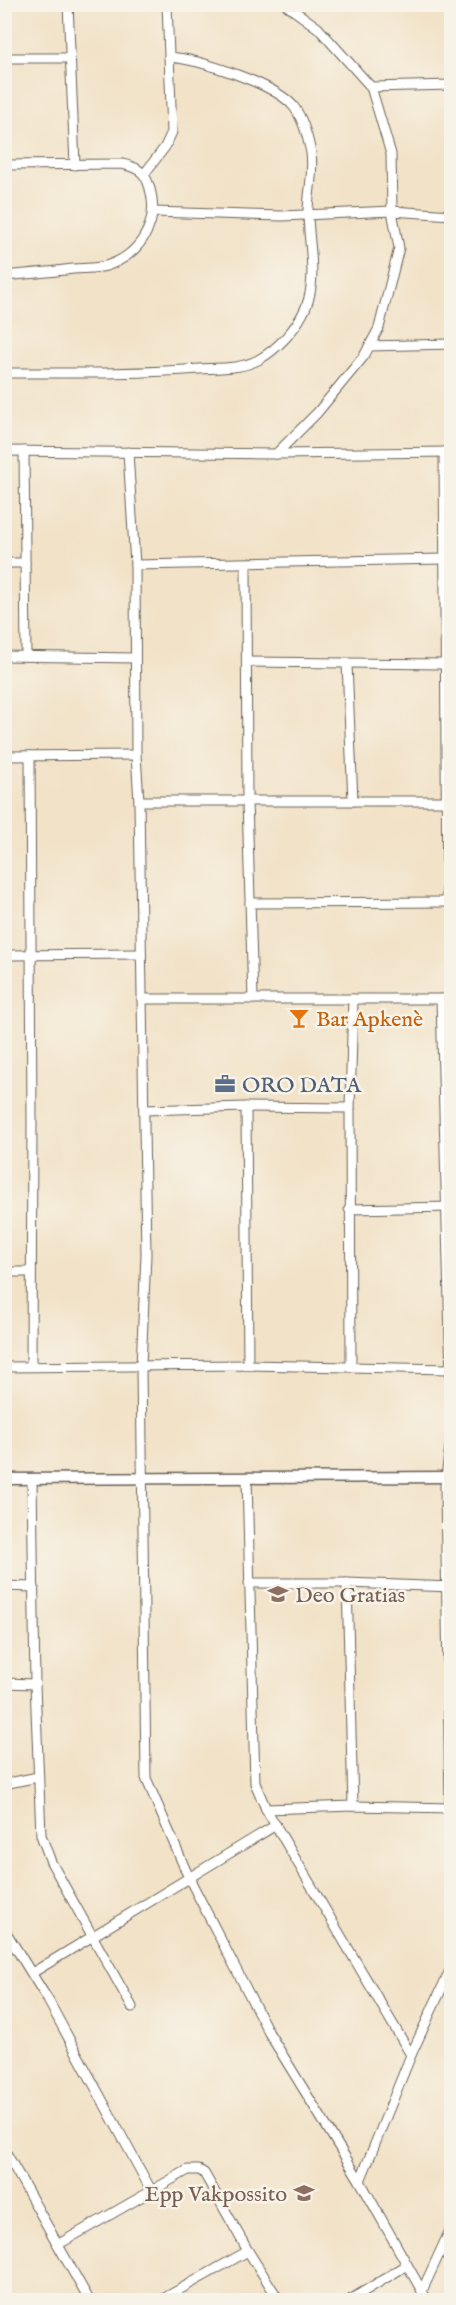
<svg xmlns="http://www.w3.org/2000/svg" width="456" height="2305" viewBox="0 0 456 2305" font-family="'IM FELL English',serif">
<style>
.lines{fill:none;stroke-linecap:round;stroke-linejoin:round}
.minor-casing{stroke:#676158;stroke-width:11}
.tertiary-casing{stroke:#676158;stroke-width:13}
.minor{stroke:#fff;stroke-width:9}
.tertiary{stroke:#fff;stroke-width:10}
.labels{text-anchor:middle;stroke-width:5;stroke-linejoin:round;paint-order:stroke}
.food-label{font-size:22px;fill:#c56008;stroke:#f7f3e8;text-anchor:start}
.service-label{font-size:22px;fill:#4e5e75;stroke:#f7f3e8;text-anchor:start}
.education-label{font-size:22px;fill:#785e54;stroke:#f7f3e8;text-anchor:start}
</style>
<rect width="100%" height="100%" fill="#f7f3e8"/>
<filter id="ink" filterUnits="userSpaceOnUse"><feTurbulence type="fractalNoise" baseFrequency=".0167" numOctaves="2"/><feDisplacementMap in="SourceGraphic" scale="12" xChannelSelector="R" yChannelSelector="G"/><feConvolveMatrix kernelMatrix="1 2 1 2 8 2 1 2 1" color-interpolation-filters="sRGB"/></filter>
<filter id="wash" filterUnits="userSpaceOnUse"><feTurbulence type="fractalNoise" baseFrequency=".008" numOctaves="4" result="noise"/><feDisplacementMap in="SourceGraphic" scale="24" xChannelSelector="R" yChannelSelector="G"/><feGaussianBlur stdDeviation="1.35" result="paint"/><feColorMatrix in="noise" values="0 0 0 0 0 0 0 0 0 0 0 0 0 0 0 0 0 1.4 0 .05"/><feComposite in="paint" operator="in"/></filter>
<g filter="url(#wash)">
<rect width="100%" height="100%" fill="#f2e2c7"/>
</g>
<g filter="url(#ink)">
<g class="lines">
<!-- minor casing -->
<g class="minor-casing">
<g id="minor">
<path d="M68 4 75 165"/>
<path d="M4 58H69"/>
<path d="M371 87 452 85"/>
<path d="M4 165 122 164C141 168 147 174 151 193 158 224 140 254 109 265 98 269 85 268 73 269 50 272 27 274 4 276"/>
<path d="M145 173 165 147 172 132 167 4"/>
<path d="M154 212 282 216 392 211 452 215"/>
<path d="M369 346 452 344"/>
<path d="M4 373C70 373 135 374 200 369 219 368 241 369 258 360 278 349 297 328 306 307 318 277 308 243 308 212 308 193 314 172 311 153 308 138 303 119 294 107 276 84 198 59 169 57"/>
<path d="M4 451 276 454 317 413 364 356 379 328 399 248 392 211 391 154 371 87 318 28 285 4"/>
<path d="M24 451 26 656"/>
<path d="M128 452 135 565 136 755 139 801 146 1255 141 1366 146 1778 189 1878 269 2033 360 2181 427 2300"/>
<path d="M444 452 447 902"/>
<path d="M276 454 452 452"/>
<path d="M4 563H25"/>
<path d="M246 564 247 801 253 999"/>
<path d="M135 565 444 559"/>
<path d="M4 656 135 658"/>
<path d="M248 662 445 664"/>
<path d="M347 664 353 801"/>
<path d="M4 756 136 755"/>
<path d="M30 756 32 1121 31 1366"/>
<path d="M139 801H446"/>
<path d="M250 903 452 902"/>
<path d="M4 955 141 954"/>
<path d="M142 999H452"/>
<path d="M441 999 452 1414"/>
<path d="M246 1107 248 1365"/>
<path d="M144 1110 246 1107 350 1108"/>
<path d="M349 1209 452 1207"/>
<path d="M4 1272H30"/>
<path d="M4 1367 248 1365 449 1369"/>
<path d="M351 1367 350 1108 353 999"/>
<path d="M247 1478 255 1783 266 1809 411 2055"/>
<path d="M32 1479 35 1684 41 1835 51 1862 132 2007"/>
<path d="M249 1583H347L452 1587"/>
<path d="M347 1583 353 1806"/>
<path d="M4 1586 34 1587"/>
<path d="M4 1683 35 1684"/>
<path d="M4 1784 38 1777"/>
<path d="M450 1807 445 1486 451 1438 452 1417"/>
<path d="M266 1809 353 1806 452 1808"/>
<path d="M4 1929 48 2000 152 2192"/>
<path d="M32 1973 276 1825"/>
<path d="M4 2149 89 2300"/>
<path d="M360 2181 411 2055 452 1966"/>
<path d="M59 2244 188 2170H199L204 2173 248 2251 279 2300"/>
<path d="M422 2291 452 2226"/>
<path d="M161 2300 248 2251"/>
<path d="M350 2300 407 2265"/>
</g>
</g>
<!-- tertiary casing -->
<g class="tertiary-casing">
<path id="tertiary" d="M4 1479 452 1477"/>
</g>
<!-- minor -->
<use href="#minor" class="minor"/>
<!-- tertiary -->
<use href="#tertiary" class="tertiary"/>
</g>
</g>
<!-- icons -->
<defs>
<g id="bar-bare" transform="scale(1.62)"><path d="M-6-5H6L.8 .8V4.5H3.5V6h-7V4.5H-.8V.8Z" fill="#e8710a" stroke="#f7f3e8" stroke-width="2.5" paint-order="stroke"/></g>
<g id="office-bare" transform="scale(1.62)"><path d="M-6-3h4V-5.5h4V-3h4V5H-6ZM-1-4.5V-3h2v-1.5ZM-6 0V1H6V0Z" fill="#5c6f8a" stroke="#f7f3e8" stroke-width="2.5" paint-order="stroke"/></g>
<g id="school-bare" transform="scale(1.62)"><path d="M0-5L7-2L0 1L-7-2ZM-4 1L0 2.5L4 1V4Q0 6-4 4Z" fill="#8d6e63" stroke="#f7f3e8" stroke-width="2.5" paint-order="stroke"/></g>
</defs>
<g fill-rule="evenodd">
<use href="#bar-bare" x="299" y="1018"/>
<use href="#office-bare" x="225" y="1084"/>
<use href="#school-bare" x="278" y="1594"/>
<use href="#school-bare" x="304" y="2193"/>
</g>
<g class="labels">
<!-- food labels -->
<g class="food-label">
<text x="316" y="1026">Bar Apkenè</text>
</g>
<!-- service labels -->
<g class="service-label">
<text x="242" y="1092">ORO DATA</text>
</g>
<!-- education labels -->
<g class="education-label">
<text x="295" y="1602">Deo Gratias</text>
<text x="287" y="2201" text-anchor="end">Epp Vakpossito</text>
</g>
</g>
<!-- margin -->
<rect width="456" height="2305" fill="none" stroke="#f7f3e8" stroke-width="24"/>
</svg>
